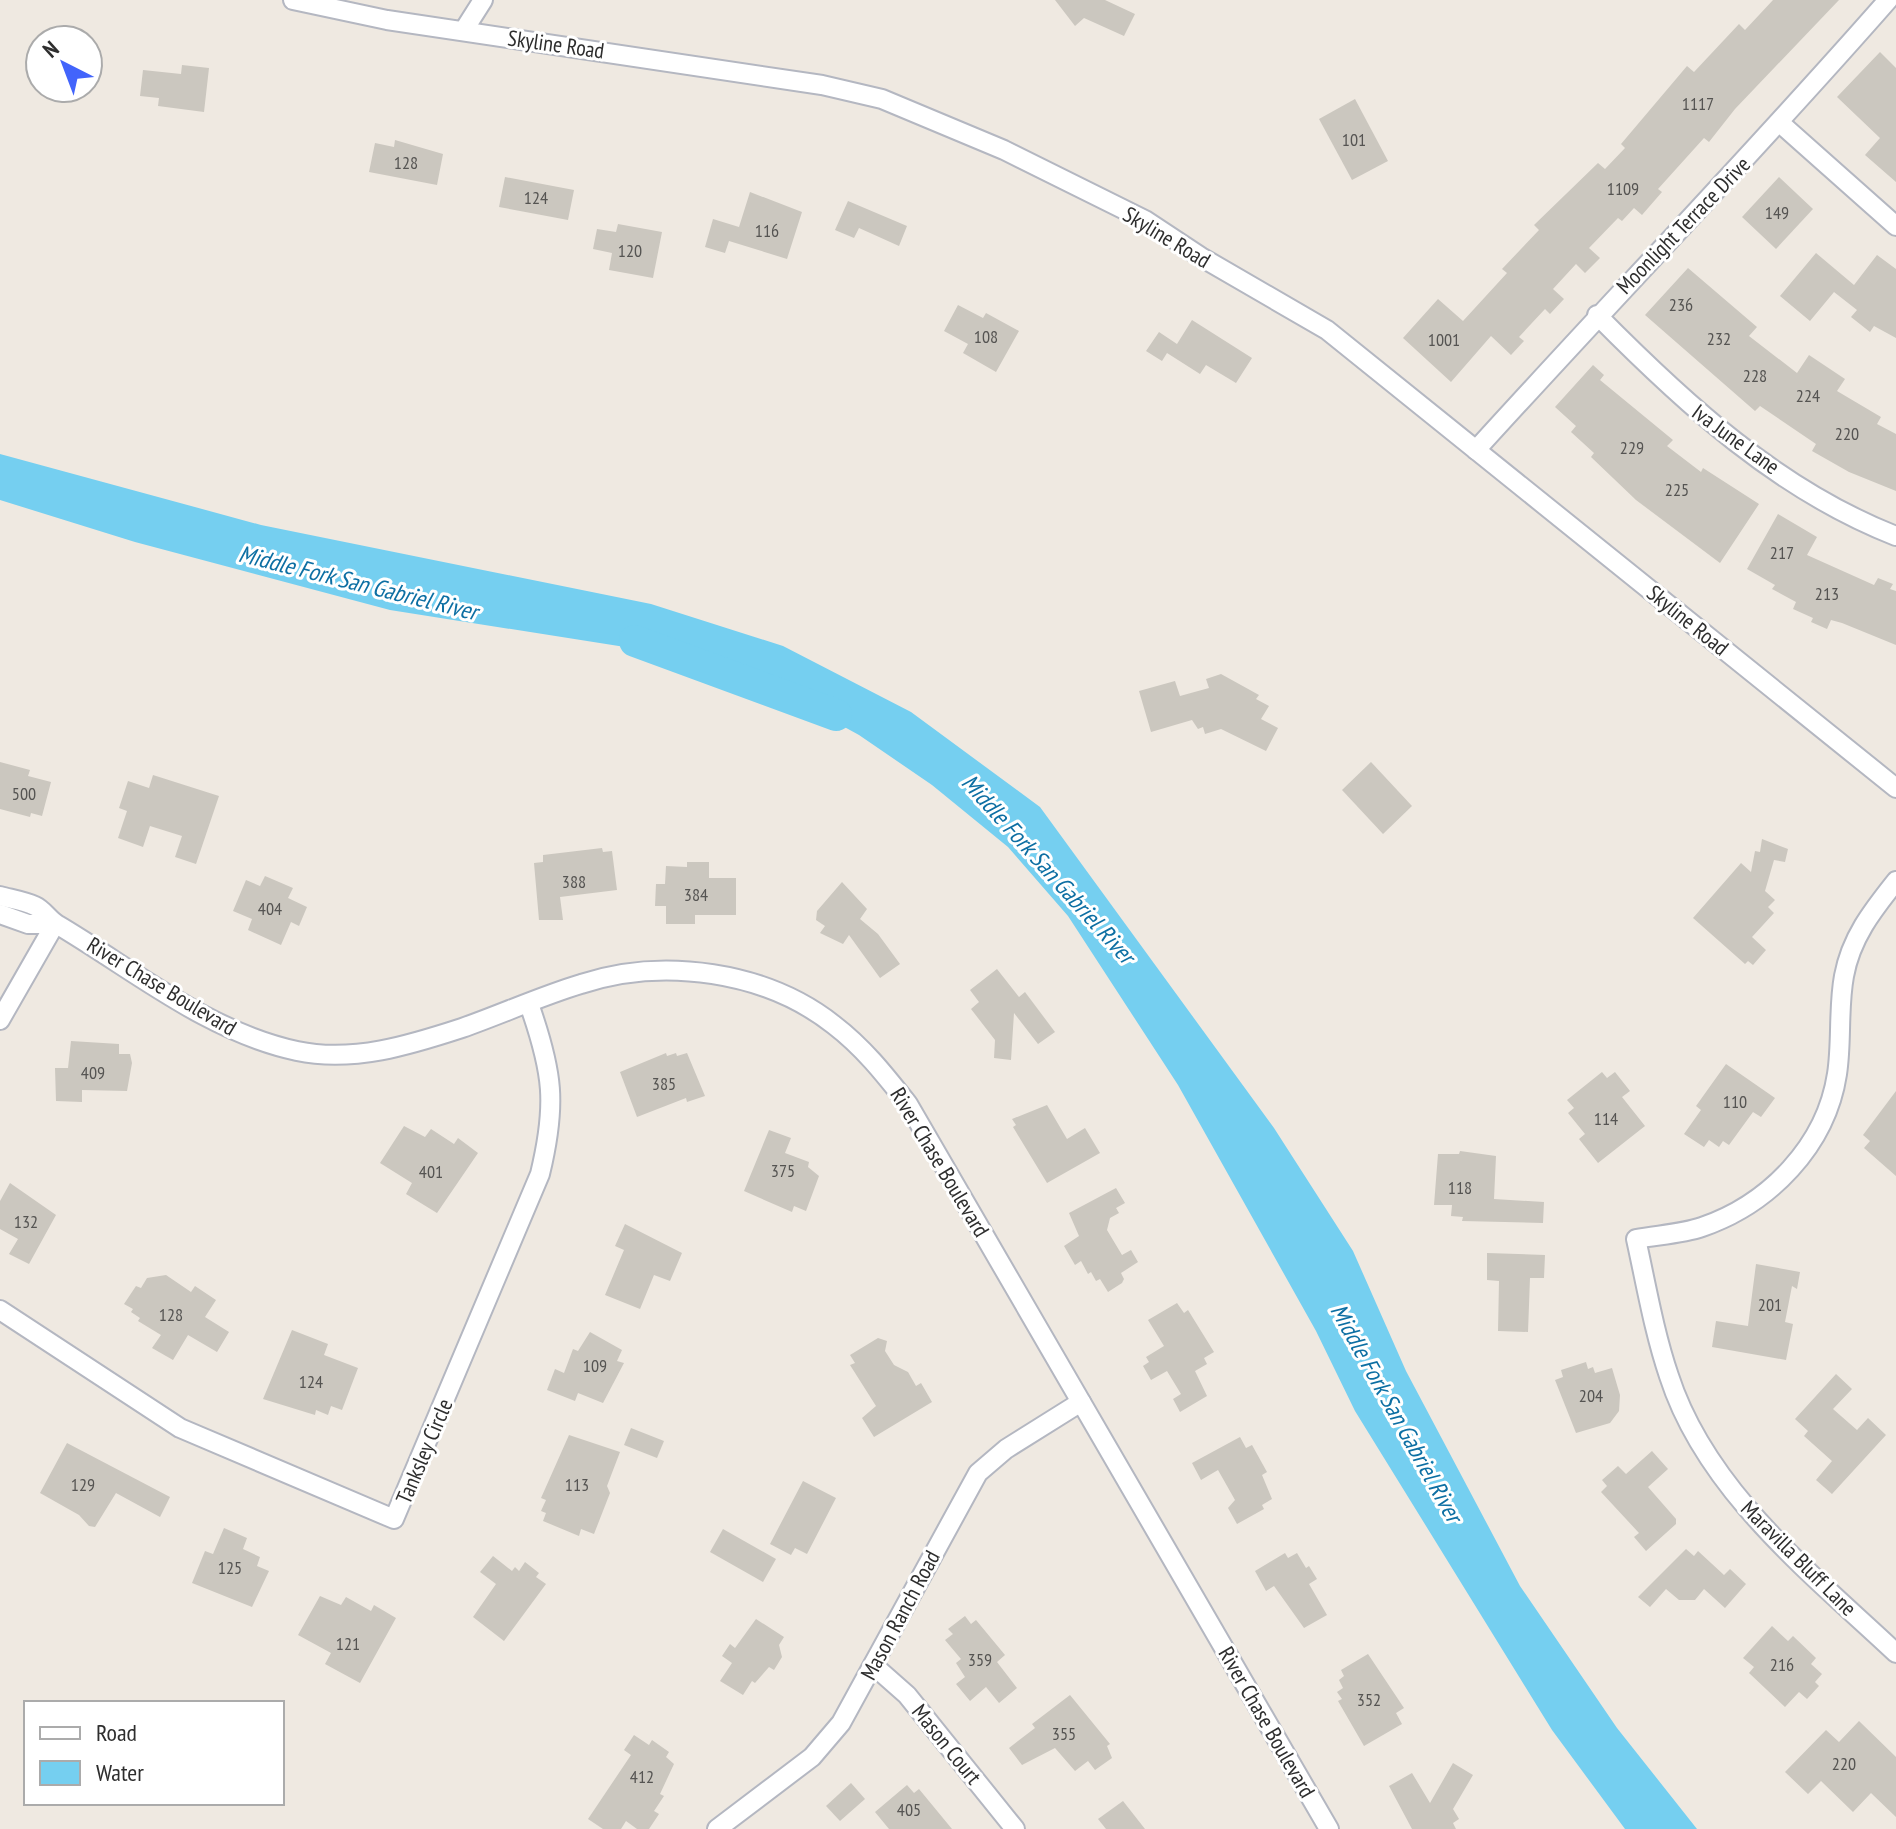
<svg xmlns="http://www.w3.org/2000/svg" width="1896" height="1829" viewBox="0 0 1896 1829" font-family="'PT Sans Narrow',sans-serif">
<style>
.water{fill:#75cff0}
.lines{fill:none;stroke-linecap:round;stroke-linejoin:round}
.river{stroke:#75cff0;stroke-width:32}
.building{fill:#cbc7bf}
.street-casing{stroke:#b4b7c1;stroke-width:22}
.street{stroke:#fff;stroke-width:18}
.labels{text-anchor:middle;stroke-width:6;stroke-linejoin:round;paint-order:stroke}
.number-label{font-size:18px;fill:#555452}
.street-label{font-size:22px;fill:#2e2e2e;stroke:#fff}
.water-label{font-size:24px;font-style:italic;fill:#0d6fa3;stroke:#fff}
</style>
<rect width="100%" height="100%" fill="#efe9e1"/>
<!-- water -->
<path class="water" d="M0 454 261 525 651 604 783 646 911 712 1040 807 1274 1128 1353 1251 1406 1371 1520 1586 1617 1728 1697 1829H1625L1552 1730 1355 1411 1316 1331 1178 1085 1068 916 1008 847 932 785 859 735 755 678 663 653 390 610 135 542 0 500Z"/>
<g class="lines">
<!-- river -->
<path class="river" d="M635 641 836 715"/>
</g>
<!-- building -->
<g class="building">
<path d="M1055 0H1105L1135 14 1124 36 1084 18 1075 26Z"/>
<path d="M1773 0H1839L1735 109 1709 142 1704 138 1658 189 1662 192 1642 215 1634 208 1622 221 1618 218 1589 248 1600 258 1585 273 1576 264 1553 289 1564 299 1550 314 1545 309 1519 337 1524 341 1511 355 1491 336 1451 382 1403 338 1438 299 1463 321 1507 273 1502 269 1539 230 1534 225 1598 163 1605 169 1625 148 1621 144 1687 66 1694 72 1739 24 1745 30Z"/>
<path d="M1880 52 1896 68V182L1865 155 1880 138 1837 97Z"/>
<path d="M182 65 209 68 204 112 158 106 159 98 140 96 143 70 181 74Z"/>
<path d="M1355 99 1388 161 1352 180 1319 119Z"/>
<path d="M395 140 443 154 437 185 369 172 375 143 394 147Z"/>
<path d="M505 177 574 190 568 220 499 207Z"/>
<path d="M1779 177 1813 209 1776 249 1742 217Z"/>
<path d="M750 192 802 212 787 259 729 241 725 253 705 247 713 219 739 227Z"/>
<path d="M848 201 907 226 899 246 859 228 854 238 835 230Z"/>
<path d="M618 224 662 232 653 278 609 270 612 253 593 249 597 229 616 232Z"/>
<path d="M1816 253 1854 285 1877 255 1896 269V338L1874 326 1870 332 1851 317 1857 310 1834 292 1810 321 1780 296Z"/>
<path d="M1688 268 1757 327 1749 336 1797 373 1809 355 1845 379 1837 391 1881 417 1877 424 1896 434V491L1849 472 1812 451 1816 444 1760 406 1755 411 1645 315Z"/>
<path d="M958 305 983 318 986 313 1019 331 996 372 963 353 968 344 944 331Z"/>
<path d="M1192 320 1252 358 1236 383 1206 365 1200 374 1167 353 1162 361 1146 351 1159 332 1177 344Z"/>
<path d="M1593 365 1604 375 1600 380 1673 440 1667 446 1701 472 1703 468 1759 504 1720 563 1636 500 1591 457 1594 453 1571 432 1576 426 1555 407Z"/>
<path d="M1778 514 1817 537 1807 555 1874 585 1878 578 1893 584 1890 589 1896 591V645L1842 623 1831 620 1827 629 1811 622 1813 618 1793 609 1796 602 1772 589 1775 585 1747 569Z"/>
<path d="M1221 674 1259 695 1256 699 1269 706 1261 719 1278 728 1266 751 1221 729 1205 734 1203 727 1198 729 1192 720 1151 732 1139 691 1175 681 1180 696 1209 688 1206 679Z"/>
<path d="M0 762 30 770 28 776 51 782 42 816 31 813 30 817 0 809Z"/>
<path d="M1371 762 1412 806 1383 834 1342 790Z"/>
<path d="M153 775 219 796 196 864 175 857 182 836 150 826 143 847 118 838 127 811 119 808 128 781 149 788Z"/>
<path d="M1762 839 1788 849 1785 862 1774 860 1765 891 1775 900 1768 907 1774 913 1752 937 1766 950 1753 965 1748 961 1745 964 1693 918 1741 863 1751 872 1755 851 1760 852Z"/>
<path d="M602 848 603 852 612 851 617 890 560 897 563 920H539L534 863 543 862V855Z"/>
<path d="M687 862H709V878H736V915H695V924H666V906H655L656 884H665L666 866 687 867Z"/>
<path d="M265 876 293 888 288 898 307 907 299 926 291 922 281 945 248 930 252 919 233 911 246 880 260 886Z"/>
<path d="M842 882 867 909 860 919 878 934 900 964 880 978 849 935 843 944 820 933 825 926 816 920 817 911Z"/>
<path d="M997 969 1019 997 1025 992 1055 1032 1038 1044 1014 1013 1011 1060 994 1058 995 1040 971 1009 979 1002 970 990Z"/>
<path d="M71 1041 119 1044V1054H130L132 1063 127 1091 82 1090V1102L56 1101 55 1068H68Z"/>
<path d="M666 1053 667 1056 676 1053 677 1056 687 1053 705 1096 687 1102 686 1098 637 1117 620 1072Z"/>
<path d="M1726 1064 1775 1098 1761 1117 1753 1112 1729 1145 1723 1141 1719 1147 1709 1140 1704 1147 1684 1134 1701 1110 1696 1106Z"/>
<path d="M1602 1072 1607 1078 1615 1072 1630 1091 1622 1097 1645 1126 1598 1163 1579 1139 1585 1134 1568 1113 1574 1108 1567 1100Z"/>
<path d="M1896 1091V1176L1864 1148 1870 1141 1863 1135Z"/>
<path d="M1047 1105 1067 1139 1085 1128 1100 1153 1047 1183 1013 1127 1016 1125 1012 1119Z"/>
<path d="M404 1126 425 1137 431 1129 454 1144 458 1138 478 1153 437 1213 406 1194 412 1183 380 1163Z"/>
<path d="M769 1130 791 1138 785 1153 809 1162 808 1167 819 1176 806 1211 794 1206 792 1212 744 1191Z"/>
<path d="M1460 1151 1496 1156 1494 1199 1544 1202 1543 1223 1462 1221 1463 1217 1451 1216 1452 1205H1434L1438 1154H1459Z"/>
<path d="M10 1183 56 1215 29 1264 9 1254 18 1239 0 1229V1201Z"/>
<path d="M1116 1188 1125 1203 1116 1208 1119 1213 1110 1218 1107 1230 1122 1255 1131 1250 1138 1262 1121 1273 1124 1279 1122 1283 1108 1292 1100 1279 1096 1281 1091 1272 1088 1274 1081 1261 1075 1265 1064 1246 1079 1236 1069 1213Z"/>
<path d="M625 1224 682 1253 670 1281 654 1275 640 1309 605 1295 624 1250 615 1246Z"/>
<path d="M1487 1253 1545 1255 1544 1278H1530L1528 1332 1498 1331 1499 1281 1487 1280Z"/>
<path d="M1756 1264 1800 1272 1797 1289 1792 1286 1785 1322 1793 1324 1786 1360 1712 1347 1716 1321 1748 1326Z"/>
<path d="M166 1275 191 1292 195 1286 216 1300 205 1317 229 1332 217 1352 188 1335 173 1360 152 1348 161 1335 138 1321 140 1318 131 1312 133 1309 124 1304 136 1286 141 1288 147 1278Z"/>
<path d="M1177 1303 1184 1313 1188 1310 1214 1352 1204 1358 1207 1364 1195 1371 1207 1396 1180 1412 1173 1399 1181 1394 1167 1371 1151 1380 1143 1366 1149 1362 1146 1357 1164 1346 1148 1320Z"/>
<path d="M292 1330 328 1344 324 1355 358 1368 342 1410 331 1406 328 1415 316 1410 315 1415 263 1399Z"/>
<path d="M590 1332 622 1350 617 1361 624 1363 603 1403 578 1393 575 1401 547 1390 555 1369 564 1373 573 1349 578 1351Z"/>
<path d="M878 1338 887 1341 885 1351 894 1365 908 1372 916 1386 921 1383 932 1402 874 1437 862 1418 876 1406 850 1365 855 1363 850 1355Z"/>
<path d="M1586 1362 1588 1369 1593 1367 1595 1373 1612 1368 1620 1395 1619 1411 1610 1423 1576 1433 1555 1380 1563 1377 1561 1370Z"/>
<path d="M1836 1374 1852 1389 1833 1409 1857 1430 1868 1418 1886 1435 1832 1494 1816 1480 1832 1461 1804 1436 1808 1431 1795 1419Z"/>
<path d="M631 1428 664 1441 657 1458 624 1445Z"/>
<path d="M569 1435 620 1452 607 1486 610 1493 594 1534 581 1529 579 1536 543 1521 546 1513 541 1511 546 1500 541 1498Z"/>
<path d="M1240 1437 1246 1448 1252 1445 1267 1472 1262 1475 1272 1499 1262 1505 1264 1509 1237 1524 1228 1508 1235 1500 1218 1470 1201 1480 1192 1463Z"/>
<path d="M67 1443 170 1497 160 1517 116 1493 95 1527 89 1526 79 1515 40 1493Z"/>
<path d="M1652 1451 1668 1469 1648 1487 1676 1519V1524L1646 1551 1634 1537 1639 1533 1601 1492 1607 1486 1602 1480 1618 1466 1626 1474Z"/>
<path d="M803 1481 836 1498 807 1554 795 1548 791 1555 770 1544Z"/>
<path d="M224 1528 247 1538 243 1549 260 1557 257 1566 269 1571 252 1607 192 1583 205 1551 213 1554Z"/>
<path d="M723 1529 776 1559 763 1582 710 1552Z"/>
<path d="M1686 1549 1694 1556 1698 1551 1724 1575 1730 1569 1746 1584 1725 1608 1704 1589 1695 1600H1679L1666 1589 1650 1607 1638 1597Z"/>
<path d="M1285 1553 1288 1558 1297 1553 1306 1568 1309 1566 1317 1579 1309 1584 1327 1615 1304 1628 1274 1586 1266 1591 1255 1571Z"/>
<path d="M493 1556 512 1571 515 1567 519 1571 525 1562 539 1573 536 1577 546 1584 504 1641 473 1617 496 1584 480 1572Z"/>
<path d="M320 1596 341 1605 346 1597 371 1611 374 1605 396 1618 360 1683 325 1664 331 1653 298 1635Z"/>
<path d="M965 1616 971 1624 976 1620 1005 1655 997 1662 1017 1688 999 1703 986 1687 970 1701 956 1684 965 1677 956 1663 961 1659 945 1640 953 1634 948 1629Z"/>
<path d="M756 1619 784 1637 779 1645 782 1657 774 1670 769 1667 755 1683 752 1681 743 1695 720 1681 732 1663 722 1656 730 1644 735 1648Z"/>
<path d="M1772 1626 1788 1641 1793 1636 1816 1658 1811 1664 1822 1674 1815 1682 1819 1686 1807 1699 1799 1692 1785 1707 1749 1673 1754 1667 1743 1658Z"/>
<path d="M1368 1654 1404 1708 1396 1713 1402 1724 1364 1746 1338 1701 1342 1699 1337 1692 1343 1688 1339 1680 1344 1676 1341 1670Z"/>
<path d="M1070 1695 1110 1744 1107 1746 1112 1758 1095 1770 1088 1761 1075 1771 1055 1748 1022 1765 1009 1748 1035 1728 1032 1724Z"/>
<path d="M1859 1721 1896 1757V1817L1871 1793 1853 1812 1821 1781 1808 1794 1785 1772 1826 1730 1839 1742Z"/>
<path d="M634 1735 649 1745 652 1740 669 1752 666 1757 674 1764 660 1794 664 1796 654 1811 659 1814 649 1829H637L626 1821 621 1829H603L588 1819 631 1755 624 1750Z"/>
<path d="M1453 1763 1473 1775 1453 1809 1459 1819 1453 1823 1456 1829H1412L1389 1786 1412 1773 1430 1803Z"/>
<path d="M851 1783 865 1799 840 1821 826 1806Z"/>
<path d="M907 1785 914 1793 919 1789 952 1829H889L875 1812Z"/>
<path d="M1123 1801 1145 1829H1106L1098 1819Z"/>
</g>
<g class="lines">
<!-- street casing -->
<g class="street-casing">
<g id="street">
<path d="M293 0 387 20 822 85 882 99 1004 150 1145 220 1201 257 1327 330 1896 788"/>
<path d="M464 30 483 0"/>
<path d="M1780 123 1896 226"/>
<path d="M1597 315C1684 403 1778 490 1896 536"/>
<path d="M1476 450C1613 299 1754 153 1888 0"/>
<path d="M1896 881C1872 911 1851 938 1844 976 1838 1008 1842 1042 1837 1074 1826 1146 1769 1204 1702 1227 1682 1234 1657 1235 1636 1239 1646 1284 1654 1332 1669 1376 1706 1491 1812 1574 1896 1653"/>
<path d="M0 896C11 899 24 901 35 906 44 910 49 920 58 925 134 970 208 1032 297 1051 353 1063 410 1045 462 1028 502 1014 541 996 581 984 663 957 766 971 834 1025 864 1048 885 1075 908 1104L1329 1829"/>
<path d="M0 914 28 924H55"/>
<path d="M0 1020 55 924"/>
<path d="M0 1310 180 1428 394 1519 540 1174C557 1104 553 1072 529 1004"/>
<path d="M873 1665 907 1695 1015 1829"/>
<path d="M717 1829 812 1757 841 1723 978 1473 1006 1449 1081 1402"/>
</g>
</g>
<!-- street -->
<use href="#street" class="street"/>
</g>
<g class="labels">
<!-- number labels -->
<g class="number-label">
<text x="1698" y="110">1117</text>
<text x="1354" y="146">101</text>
<text x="406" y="169">128</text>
<text x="1623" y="195">1109</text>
<text x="536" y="204">124</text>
<text x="1777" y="219">149</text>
<text x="767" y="237">116</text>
<text x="630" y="257">120</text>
<text x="1681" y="311">236</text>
<text x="986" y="343">108</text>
<text x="1719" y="345">232</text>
<text x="1444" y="346">1001</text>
<text x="1755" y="382">228</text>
<text x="1808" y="402">224</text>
<text x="1847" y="440">220</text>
<text x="1632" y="454">229</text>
<text x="1677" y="496">225</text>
<text x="1782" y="559">217</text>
<text x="1827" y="600">213</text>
<text x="24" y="800">500</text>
<text x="574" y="888">388</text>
<text x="696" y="901">384</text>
<text x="270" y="915">404</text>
<text x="93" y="1079">409</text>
<text x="664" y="1090">385</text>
<text x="1735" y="1108">110</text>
<text x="1606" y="1125">114</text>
<text x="783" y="1177">375</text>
<text x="431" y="1178">401</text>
<text x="1460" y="1194">118</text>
<text x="26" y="1228">132</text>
<text x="1770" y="1311">201</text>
<text x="171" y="1321">128</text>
<text x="595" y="1372">109</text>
<text x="311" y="1388">124</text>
<text x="1591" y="1402">204</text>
<text x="83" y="1491">129</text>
<text x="577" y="1491">113</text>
<text x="230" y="1574">125</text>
<text x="348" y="1650">121</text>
<text x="980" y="1666">359</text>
<text x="1782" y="1671">216</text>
<text x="1369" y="1706">352</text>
<text x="1064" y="1740">355</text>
<text x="1844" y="1770">220</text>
<text x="642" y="1783">412</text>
<text x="909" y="1816">405</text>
</g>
<!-- street labels -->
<g class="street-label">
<text transform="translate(556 44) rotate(8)" y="8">Skyline Road</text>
<text transform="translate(1683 225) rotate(-46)" y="8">Moonlight Terrace Drive</text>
<text transform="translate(1167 237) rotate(31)" y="8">Skyline Road</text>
<text transform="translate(1736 439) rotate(36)" y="8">Iva June Lane</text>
<text transform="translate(1688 620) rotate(39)" y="8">Skyline Road</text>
<text transform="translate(162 986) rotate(31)" y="8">River Chase Boulevard</text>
<text transform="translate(940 1162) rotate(59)" y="8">River Chase Boulevard</text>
<text transform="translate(424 1451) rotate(-67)" y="8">Tanksley Circle</text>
<text transform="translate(1799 1558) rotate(45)" y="8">Maravilla Bluff Lane</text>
<text transform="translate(900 1615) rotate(-62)" y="8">Mason Ranch Road</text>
<text transform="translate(1267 1722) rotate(60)" y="8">River Chase Boulevard</text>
<text transform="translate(947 1744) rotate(51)" y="8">Mason Court</text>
</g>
<!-- water labels -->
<g class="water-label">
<text transform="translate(358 583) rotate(14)" y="8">Middle Fork San Gabriel River</text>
<text transform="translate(1048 869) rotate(48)" y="8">Middle Fork San Gabriel River</text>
<text transform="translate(1396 1413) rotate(61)" y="8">Middle Fork San Gabriel River</text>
</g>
</g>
<!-- legend -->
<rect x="24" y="1701" width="260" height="104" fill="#ffffff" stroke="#ababab" stroke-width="2"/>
<rect x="40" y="1727" width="40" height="12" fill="#ffffff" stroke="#ababab" stroke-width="2"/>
<text x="96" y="1741" font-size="24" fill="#2e2e2e">Road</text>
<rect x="40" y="1761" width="40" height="24" fill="#75cff0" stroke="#ababab" stroke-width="2"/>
<text x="96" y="1781" font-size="24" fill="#2e2e2e">Water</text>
<!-- north arrow -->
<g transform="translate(64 64) rotate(318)"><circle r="38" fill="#ffffff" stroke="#ababab" stroke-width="2"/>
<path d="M0-6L14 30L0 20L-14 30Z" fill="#4264fb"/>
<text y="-12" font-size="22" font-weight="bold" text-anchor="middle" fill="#2e2e2e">N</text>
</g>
</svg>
